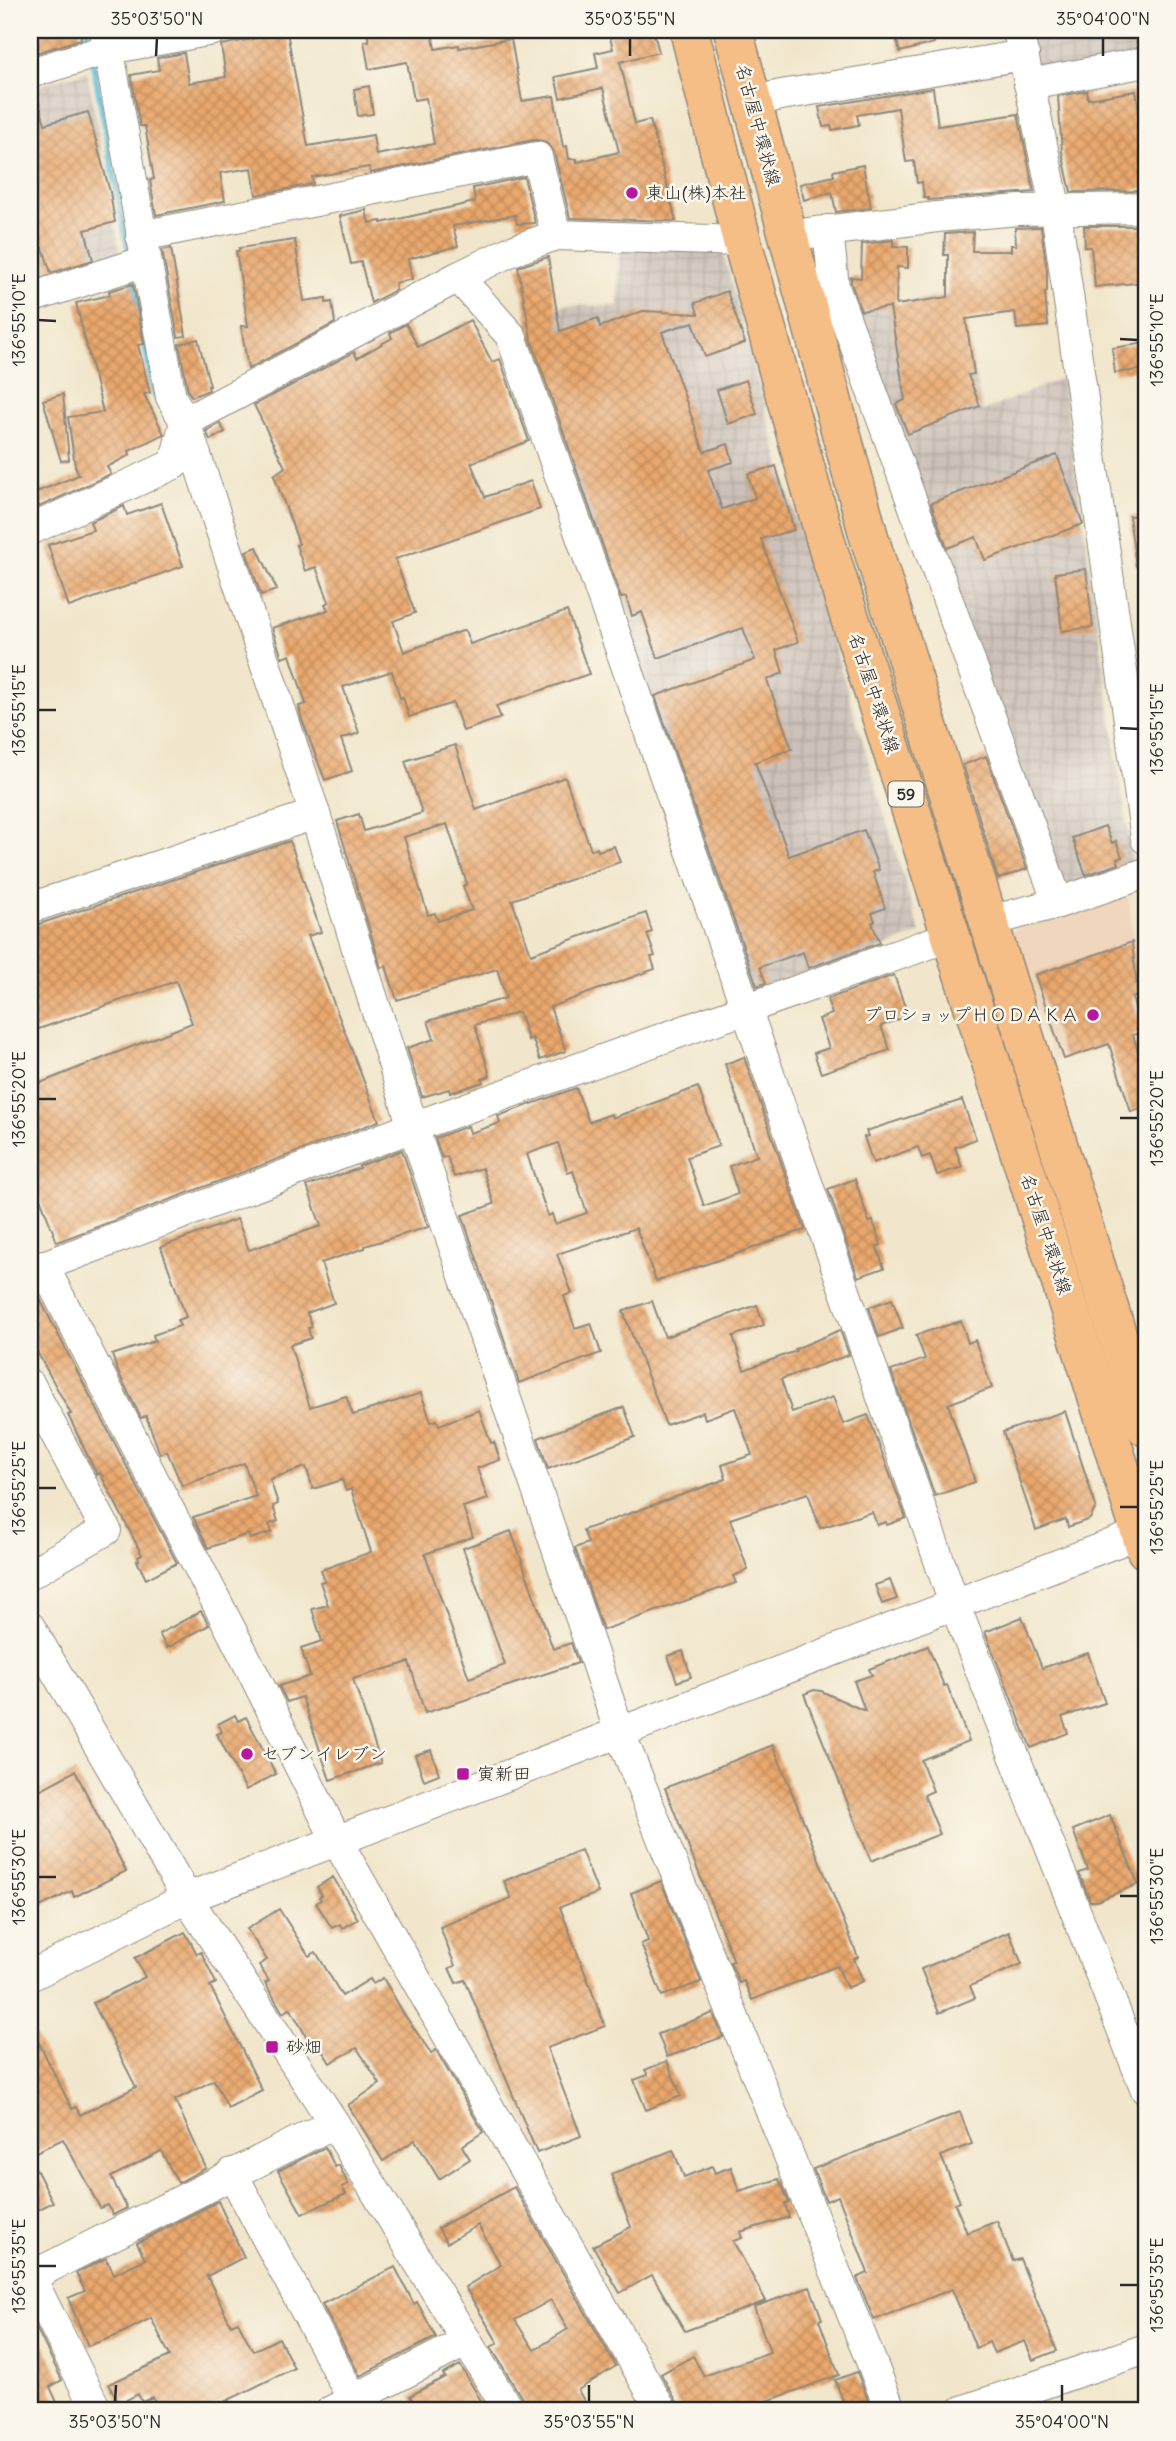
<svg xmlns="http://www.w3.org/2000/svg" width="1176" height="2441" viewBox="0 0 1176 2441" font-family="Delius,'Klee One',sans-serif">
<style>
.built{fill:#efd6bc}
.industrial{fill:url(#industrial-grid)}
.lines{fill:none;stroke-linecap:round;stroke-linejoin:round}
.stream{stroke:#5abfd8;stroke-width:6}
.building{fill:url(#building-cross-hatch);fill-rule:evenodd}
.minor-casing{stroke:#8e887b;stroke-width:32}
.major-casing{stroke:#8e887b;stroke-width:41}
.minor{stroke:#fff;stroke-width:30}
.major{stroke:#f6be87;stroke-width:38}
.ticks{fill:none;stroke:#2b2b2b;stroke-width:2.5}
.poi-dot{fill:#b5179e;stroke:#fbf7ec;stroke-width:2.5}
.labels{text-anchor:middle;stroke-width:5;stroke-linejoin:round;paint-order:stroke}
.shield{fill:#fbf7ec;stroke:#696865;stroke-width:2}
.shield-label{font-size:16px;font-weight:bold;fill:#2b2b2b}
.street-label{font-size:18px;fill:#2b2b2b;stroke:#fbf7ec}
.poi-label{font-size:18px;fill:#2b2b2b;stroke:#fbf7ec;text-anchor:start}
.neatline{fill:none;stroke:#2b2b2b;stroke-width:2.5}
.ticks-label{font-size:18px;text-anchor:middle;fill:#2b2b2b}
</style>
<defs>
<pattern id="industrial-grid" width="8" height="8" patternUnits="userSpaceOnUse" patternTransform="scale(1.75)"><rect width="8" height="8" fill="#cdc2b9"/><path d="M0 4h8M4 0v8" fill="none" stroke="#b0a79f"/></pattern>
<pattern id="building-cross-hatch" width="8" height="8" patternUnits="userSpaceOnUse" patternTransform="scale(1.75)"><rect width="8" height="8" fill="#eaa86d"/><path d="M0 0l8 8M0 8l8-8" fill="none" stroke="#be895a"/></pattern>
</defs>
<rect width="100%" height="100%" fill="#fbf7ec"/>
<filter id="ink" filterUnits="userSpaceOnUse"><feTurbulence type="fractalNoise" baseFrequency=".0143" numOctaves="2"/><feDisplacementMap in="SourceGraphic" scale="14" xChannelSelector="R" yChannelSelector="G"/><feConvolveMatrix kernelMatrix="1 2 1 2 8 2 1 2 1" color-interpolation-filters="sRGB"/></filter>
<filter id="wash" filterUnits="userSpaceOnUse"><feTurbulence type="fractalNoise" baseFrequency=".00686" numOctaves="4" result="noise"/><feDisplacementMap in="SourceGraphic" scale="28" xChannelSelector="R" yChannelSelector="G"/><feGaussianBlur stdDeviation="1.57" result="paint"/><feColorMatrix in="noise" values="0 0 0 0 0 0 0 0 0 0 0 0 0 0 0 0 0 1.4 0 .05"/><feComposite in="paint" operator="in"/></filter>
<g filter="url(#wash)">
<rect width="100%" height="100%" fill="#f1e6cb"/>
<!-- built -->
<path class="built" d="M1127 888 1145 1033 1053 1061 1011 930Z"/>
<!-- industrial -->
<g class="industrial">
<path d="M1022 30H1146V54L1032 76Z"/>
<path d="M87 71 121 259 30 287V88Z"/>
<path d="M619 244 721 245 787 489 920 933 752 1001 511 332 564 305 618 306Z"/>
<path d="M958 293 983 411 1062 378 1133 867 1060 895 850 313Z"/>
</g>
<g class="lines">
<!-- stream -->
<g class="stream">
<path d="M87 30 90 45"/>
<path d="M93 63 130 259"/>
<path d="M132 273 155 395 159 402"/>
<path d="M1143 884 1146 906"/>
</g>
</g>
<g id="blocks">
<!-- building -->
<g class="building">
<path d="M30 30H80L81 39 30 55Z"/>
<path d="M387 30H432L435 49 459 45V48L511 39 522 101 554 96 563 147 567 146 569 159H577V162L619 152 603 88 560 98 555 77 598 68 595 53 613 49 608 30H653L659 52 620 62 635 124 650 120 676 221 570 218 554 152 549 145 543 141 534 140 370 173 369 167 312 177 313 184 256 195 252 168 220 173 225 201 156 215 150 180 154 179 145 126H140L131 75 159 70 157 58 184 53 189 83 226 77 221 45 287 32 308 146 373 135 376 155 434 144 426 98 414 100 407 62 369 69 364 41H369L367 33Z"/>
<path d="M894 30H931L934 43 900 52Z"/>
<path d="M369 86 373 114 358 116 354 89Z"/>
<path d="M933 88 938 126 1018 114 1034 192 928 200V198H924L922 182 917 183 914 161 906 162 898 108 857 115 859 125 832 130 831 126 823 127 819 107Z"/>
<path d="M30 90H35L45 124 88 112 110 192 115 222 85 230 93 260 51 273 43 248 30 253Z"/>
<path d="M1087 91 1088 99 1136 91 1146 153V187L1133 191 1071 192 1062 152 1058 96Z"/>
<path d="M863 165 871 208 836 212 832 192 804 200 800 184 834 176 833 171Z"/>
<path d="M524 177 535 223 517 224 515 215 453 226 458 246 408 259 412 279 395 283 396 290 371 303 361 262 351 264 340 216 366 210 369 223 381 221V223L475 202 473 188Z"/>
<path d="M1084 226H1136V228H1146V282L1095 287 1091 247H1085Z"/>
<path d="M1041 227 1047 271V292H1045L1048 326 1017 329 1015 312 966 319 974 374 968 375 980 406 908 434 896 404 905 400 890 307 861 311 851 283V277L861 278 862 244 893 240V246L908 247V268L897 267 896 305 948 297V255H944L945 234 973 232 972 251H1011V245H1016L1015 228Z"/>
<path d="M295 240 304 301 326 298V303L332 302 335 323 248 369 241 326H248L236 251H239V248Z"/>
<path d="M171 248 186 336 178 337 162 250Z"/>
<path d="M548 257 560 331 598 318 600 327 643 311 698 314 695 303 727 291 745 343 705 357 693 322 662 332 704 452 728 444 733 462 708 470 722 509 755 498 748 474 776 466 794 530 761 539 798 642 776 650 783 673 767 680 792 749 755 762 789 856 864 830 879 870 873 872 885 908 872 913 875 921 872 923 880 943 808 968 803 952 760 967 766 983 757 986 655 696 755 660 743 628 658 658 642 612 632 616 626 597 621 598 531 339 518 267Z"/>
<path d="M133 284 144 344 138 345 150 393 144 394 164 434 129 451 130 455 107 467 111 474 39 507 34 493 79 475 75 466 68 417 103 412 76 303 110 295 109 291Z"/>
<path d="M470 320 492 362 500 359 529 441 471 463 485 497 531 481 540 509 395 559 415 613 393 621 404 652 465 630 470 644 567 611 589 674 496 706 501 718 463 731 453 703 409 717 403 697 400 698 392 671 343 687 359 733 341 739 352 771 325 780 301 717 299 706 306 704 290 655 282 658 272 628 328 610 325 604 329 602 316 567 305 571 296 545 299 544 274 475 285 467 254 405 354 352 357 358 392 338 390 333 406 324 418 347Z"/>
<path d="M198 339 210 386H208L209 390 192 397 188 391 179 344Z"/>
<path d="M1146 343V369L1115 373 1112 348Z"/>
<path d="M746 380 757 414 728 424 717 390Z"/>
<path d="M63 394 69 460 61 461 43 400Z"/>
<path d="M220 423 225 432 210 440 206 431Z"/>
<path d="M1057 455 1083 524 985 560 976 537 947 548 931 503Z"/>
<path d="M161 503 183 566 69 607 48 545 93 530 90 522 124 506 127 515Z"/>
<path d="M1146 514V565L1136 566 1129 516Z"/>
<path d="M257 547 277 590 261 595 246 551Z"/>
<path d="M1086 569 1093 627 1062 631 1055 573Z"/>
<path d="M455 745 476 810 565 777 591 850 597 848 598 851 614 846 620 862 512 900 531 954 646 913 652 932 647 934 655 956 651 957 655 969 550 1007 566 1051 540 1060 532 1038 528 1040 519 1012 475 1025 490 1076 482 1079 483 1082 450 1093 449 1089 422 1097 407 1048 434 1039 428 1021 506 998 497 969 397 1000 386 966 381 968 337 821 359 814 364 831 422 813 405 761ZM447 824 467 884 463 886 472 910 438 921 435 913 428 915 404 837Z"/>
<path d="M986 756 1027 869 998 879 963 765Z"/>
<path d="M1105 826 1112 843 1116 841 1122 857 1117 859 1119 864 1086 875 1072 838Z"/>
<path d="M290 841 321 932 308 936 379 1121 57 1242 30 1172V1087L192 1023 176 981 30 1032V927Z"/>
<path d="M1132 942 1138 996 1132 998 1143 1032 1133 1035 1146 1077V1107L1131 1112 1109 1044 1064 1059 1035 975Z"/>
<path d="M894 975 908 1016 881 1026 890 1050 821 1073 814 1053 829 1048 819 1019 832 1014 827 999Z"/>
<path d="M744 1057 805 1230 775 1239V1240L742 1252 656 1281 636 1228 557 1254 572 1293 564 1296 575 1328 591 1323 601 1353 519 1383 462 1215 494 1204 482 1168 454 1177 447 1156 442 1158 435 1138 468 1126 470 1133 500 1123 498 1116 576 1088 589 1122 611 1114 612 1118 698 1087 719 1146 687 1157 704 1206 738 1194 729 1166 757 1156 725 1064ZM558 1143 568 1173 573 1171 587 1213 555 1224 552 1214 548 1216 527 1154Z"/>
<path d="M962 1100 976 1139 955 1147 962 1167 937 1175 930 1155 922 1158 918 1147 873 1163 864 1137 868 1136 866 1131Z"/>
<path d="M402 1150 428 1227 365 1246V1248L321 1263 334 1303 307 1313 312 1327 308 1328 311 1338 290 1345 310 1407 346 1396 353 1415 421 1393 431 1422 437 1420 439 1425 479 1410 491 1443 494 1442 500 1460 477 1468 488 1499 463 1507 473 1537 425 1554 469 1678 505 1665 463 1548 511 1531 553 1649 571 1643 578 1663 425 1713 409 1662 353 1679 381 1763 330 1780 302 1697 287 1702 279 1686 310 1676 301 1648 322 1641 312 1609 328 1605 320 1582 325 1581 321 1570 371 1552 351 1489 346 1491 342 1480 313 1489 306 1467 270 1479 278 1504 273 1506 278 1521 269 1524 272 1532 250 1539 248 1534 208 1548 193 1517 256 1496 244 1463 182 1486 167 1451 160 1454 146 1416 141 1418 118 1372 112 1355 155 1341 153 1335 180 1326 177 1320 186 1317 161 1247 237 1219 249 1250 321 1226 307 1186 360 1168 359 1166Z"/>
<path d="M855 1179 869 1222 873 1221 881 1245 877 1247 884 1268 858 1277 828 1189Z"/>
<path d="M30 1288H34L177 1563 146 1579 137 1561 139 1560 138 1557 142 1555 100 1473 97 1475 68 1415 71 1414 30 1339Z"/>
<path d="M892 1299 903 1328 879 1337 869 1307Z"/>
<path d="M652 1301 665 1337 757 1305 764 1325 733 1336 744 1370 796 1351 795 1349 840 1330 849 1355 781 1379 792 1412 833 1397 843 1424 868 1415 906 1518 887 1525 886 1522 877 1525 872 1512 820 1528 808 1493 730 1519 748 1570 733 1576 736 1583 603 1630 575 1548 588 1543 583 1530 726 1479 722 1465 752 1455 735 1408 705 1419 703 1412 666 1425 623 1311Z"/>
<path d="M961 1321 968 1343 975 1340 992 1388 948 1404 975 1482 935 1496 891 1371 925 1359 916 1335Z"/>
<path d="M624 1407 635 1437 548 1469 538 1438Z"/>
<path d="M1065 1411 1096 1507 1090 1519 1068 1527 1066 1519 1036 1530 1003 1432Z"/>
<path d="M890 1580 897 1599 882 1604 875 1585Z"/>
<path d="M201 1611 209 1625 167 1648 159 1634Z"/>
<path d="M1022 1617 1042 1668 1088 1653 1105 1703 1062 1717 1068 1733 1031 1748 985 1632Z"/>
<path d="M928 1646 944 1686 947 1685 969 1741 921 1760 933 1791 924 1795 940 1834 871 1861 804 1694 814 1690 821 1691 865 1711 854 1681 872 1675 869 1669Z"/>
<path d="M683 1651 691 1677 677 1682 668 1656Z"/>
<path d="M235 1715 238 1721 246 1717 276 1774 246 1790 217 1734 222 1732 218 1724Z"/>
<path d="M773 1745 858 1957 854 1959 863 1981 847 1988 837 1966 752 2000 744 1981 739 1983 730 1962 734 1961 665 1788Z"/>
<path d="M431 1750 439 1774 424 1780 415 1755Z"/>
<path d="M75 1771 126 1871 74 1897 72 1891 30 1912V1795Z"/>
<path d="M1110 1815 1138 1884 1097 1901H1090L1079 1873 1088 1870 1073 1830Z"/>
<path d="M581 1850 598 1893 560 1907 605 2026 547 2048 581 2136 537 2153 465 1980 456 1983 449 1968 455 1966 440 1927 511 1898 504 1881Z"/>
<path d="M333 1877 358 1919 342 1928 340 1924 332 1928 316 1903 321 1900 319 1897 322 1895 317 1887Z"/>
<path d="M661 1881 701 1982 662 1996 641 1944 648 1941 631 1893Z"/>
<path d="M279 1909 309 1956 316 1952 342 1996 370 1979 373 1984 383 1978 404 2014 431 2053 436 2050 483 2132 462 2146 470 2159 439 2179 415 2140 383 2161 348 2105 380 2084 357 2048 330 2063 320 2047 314 2050 290 2008 283 2013 265 1983 269 1981 259 1965 267 1960 247 1929Z"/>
<path d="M185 1932 197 1954 201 1952 216 1983 210 1986 262 2090 228 2108 214 2080 175 2100 206 2168 178 2183 161 2151 111 2177 127 2208 113 2215 107 2205 100 2208 63 2139 30 2155V2025L72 2109 76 2107 80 2115 136 2087 93 2003 145 1977 135 1958Z"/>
<path d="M1009 1932 1022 1964 970 1986 975 1998 939 2013 921 1969Z"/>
<path d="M713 2013 723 2037 667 2057 658 2034Z"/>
<path d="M667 2061 681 2096 646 2110 634 2080 648 2075 645 2070Z"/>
<path d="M960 2112 972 2144 941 2156 960 2202 955 2204 967 2233 997 2221 1013 2261 1020 2259 1057 2351 1033 2360 1025 2341 994 2353 989 2342 976 2348 952 2289 874 2320 857 2278 868 2273 838 2196 826 2201 813 2169Z"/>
<path d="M325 2147 335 2167 339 2165 348 2184 342 2187 346 2194 302 2214 278 2171Z"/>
<path d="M673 2150 684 2177 712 2166 715 2173 731 2167 739 2191 779 2179 789 2202 785 2204 789 2217 740 2232 742 2238 733 2241 766 2301 685 2331 652 2275 620 2293 593 2246 631 2227 611 2174Z"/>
<path d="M30 2158 53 2202 30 2214Z"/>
<path d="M514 2187 616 2366 578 2390 590 2411H527L524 2402 491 2347 498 2343 465 2287 501 2265 478 2225 447 2243 438 2228ZM551 2300 568 2329 534 2350 515 2320Z"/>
<path d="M218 2201 244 2257 207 2276 231 2325 238 2322 253 2351 279 2338 294 2368 206 2411H160L153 2397 142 2402 138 2394 119 2404 109 2384 170 2356 151 2318 118 2335 88 2346 68 2298 85 2291 76 2273 106 2258 114 2274 145 2259 137 2243Z"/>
<path d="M395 2267 414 2304 417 2302 436 2337 360 2376 322 2304Z"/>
<path d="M810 2287 822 2319 819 2320 839 2375 740 2411H679L677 2402 661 2374 693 2356 704 2376 770 2352 754 2307Z"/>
<path d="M30 2315 62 2380 50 2387 61 2411H30Z"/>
<path d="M460 2365 487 2411H445L441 2405 430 2411H419L410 2396 445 2377 443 2374Z"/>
<path d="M857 2372 872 2411H847L835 2380Z"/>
</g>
</g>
</g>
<g filter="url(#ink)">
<use href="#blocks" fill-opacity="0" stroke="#8e887b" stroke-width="2"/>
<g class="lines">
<!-- minor casing -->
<g class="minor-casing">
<g id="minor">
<path d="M105 30 171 397 185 422 315 814 413 1127 620 1733 891 2411"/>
<path d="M1018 30 1056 211 1146 839"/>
<path d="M30 73 109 49 213 30"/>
<path d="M1029 84 1146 62"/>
<path d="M752 102 781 95 1024 55"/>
<path d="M828 230 834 287 1058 903"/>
<path d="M809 233 937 217 1019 210 1146 208"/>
<path d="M141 236 537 157 556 235"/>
<path d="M458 277 511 336 954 1603 1146 2090"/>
<path d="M30 298 146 261"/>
<path d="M30 530 174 464 185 422 458 277 509 252 556 235 742 241"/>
<path d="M30 908 315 814"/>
<path d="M990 921 1058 903 1146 873"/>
<path d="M43 1265 248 1663 337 1841 662 2411"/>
<path d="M30 1271 413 1127 951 936"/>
<path d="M30 1385 106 1530 30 1574"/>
<path d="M30 1627 187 1898 334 2123 509 2411"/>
<path d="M30 1976 187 1898 1146 1531"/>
<path d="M232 2173 359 2411"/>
<path d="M30 2276 97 2411"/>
<path d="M30 2277 334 2123"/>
<path d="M331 2411 467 2341"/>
<path d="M962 2411 1146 2349"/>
</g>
</g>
<!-- major casing -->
<g class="major-casing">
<g id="major">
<path d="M689 30 742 241 828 549 1146 1550"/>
<path d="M733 30 869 537 1146 1427"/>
</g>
</g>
<!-- minor -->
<use href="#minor" class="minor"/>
<!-- major -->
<use href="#major" class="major"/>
</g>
</g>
<!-- ticks -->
<path class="ticks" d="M156 56 157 38M630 56V38M1103 56V38M38 320 56 321M1120 339 1138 340M38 710H56M1120 728 1138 729M38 1099H56M1120 1118H1138M38 1488H56M1120 1507H1138M38 1877H56M1120 1896H1138M38 2266H56M1120 2285H1138M115 2402 116 2385M589 2402V2385M1062 2402V2385"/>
<!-- markers -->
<g class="poi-dot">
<circle cx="632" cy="193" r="7"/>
<circle cx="1093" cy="1015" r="7"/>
<circle cx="247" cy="1754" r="7"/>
<rect x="456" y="1767" width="14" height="14" rx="3.5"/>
<rect x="265" y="2040" width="14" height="14" rx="3.5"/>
</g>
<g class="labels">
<!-- shield labels -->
<rect class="shield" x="888.5" y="781.5" width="35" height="25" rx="5"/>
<g class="shield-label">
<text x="906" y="800">59</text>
</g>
<!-- street labels -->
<g class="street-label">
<text transform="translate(758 125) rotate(75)" y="6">名古屋中環状線</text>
<text transform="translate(874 693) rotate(72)" y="6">名古屋中環状線</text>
<text transform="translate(1046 1234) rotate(72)" y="6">名古屋中環状線</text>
</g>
<!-- poi labels -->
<g class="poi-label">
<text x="646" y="199">東山(株)本社</text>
<text x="1079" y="1021" text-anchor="end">プロショップＨＯＤＡＫＡ</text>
<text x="261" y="1760">セブンイレブン</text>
<text x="477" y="1780">寅新田</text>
<text x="286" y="2053">砂畑</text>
</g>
</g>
<!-- margin -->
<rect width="1176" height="2441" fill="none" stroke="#fbf7ec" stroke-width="77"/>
<rect x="38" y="38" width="1100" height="2364" class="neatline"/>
<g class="ticks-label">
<text x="157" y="25">35°03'50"N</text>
<text x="630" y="25">35°03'55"N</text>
<text x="1103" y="25">35°04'00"N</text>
<text transform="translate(19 320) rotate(-90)" y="6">136°55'10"E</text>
<text transform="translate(1157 340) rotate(-90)" y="6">136°55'10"E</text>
<text transform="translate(19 710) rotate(-90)" y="6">136°55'15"E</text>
<text transform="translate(1157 729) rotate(-90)" y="6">136°55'15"E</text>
<text transform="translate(19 1099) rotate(-90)" y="6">136°55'20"E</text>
<text transform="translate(1157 1118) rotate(-90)" y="6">136°55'20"E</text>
<text transform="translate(19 1488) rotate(-90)" y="6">136°55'25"E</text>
<text transform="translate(1157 1507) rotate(-90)" y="6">136°55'25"E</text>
<text transform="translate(19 1877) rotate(-90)" y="6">136°55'30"E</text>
<text transform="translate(1157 1896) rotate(-90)" y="6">136°55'30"E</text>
<text transform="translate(19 2266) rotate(-90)" y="6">136°55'35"E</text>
<text transform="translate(1157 2285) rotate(-90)" y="6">136°55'35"E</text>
<text x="115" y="2428">35°03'50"N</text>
<text x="589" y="2428">35°03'55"N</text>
<text x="1062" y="2428">35°04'00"N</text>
</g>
</svg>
